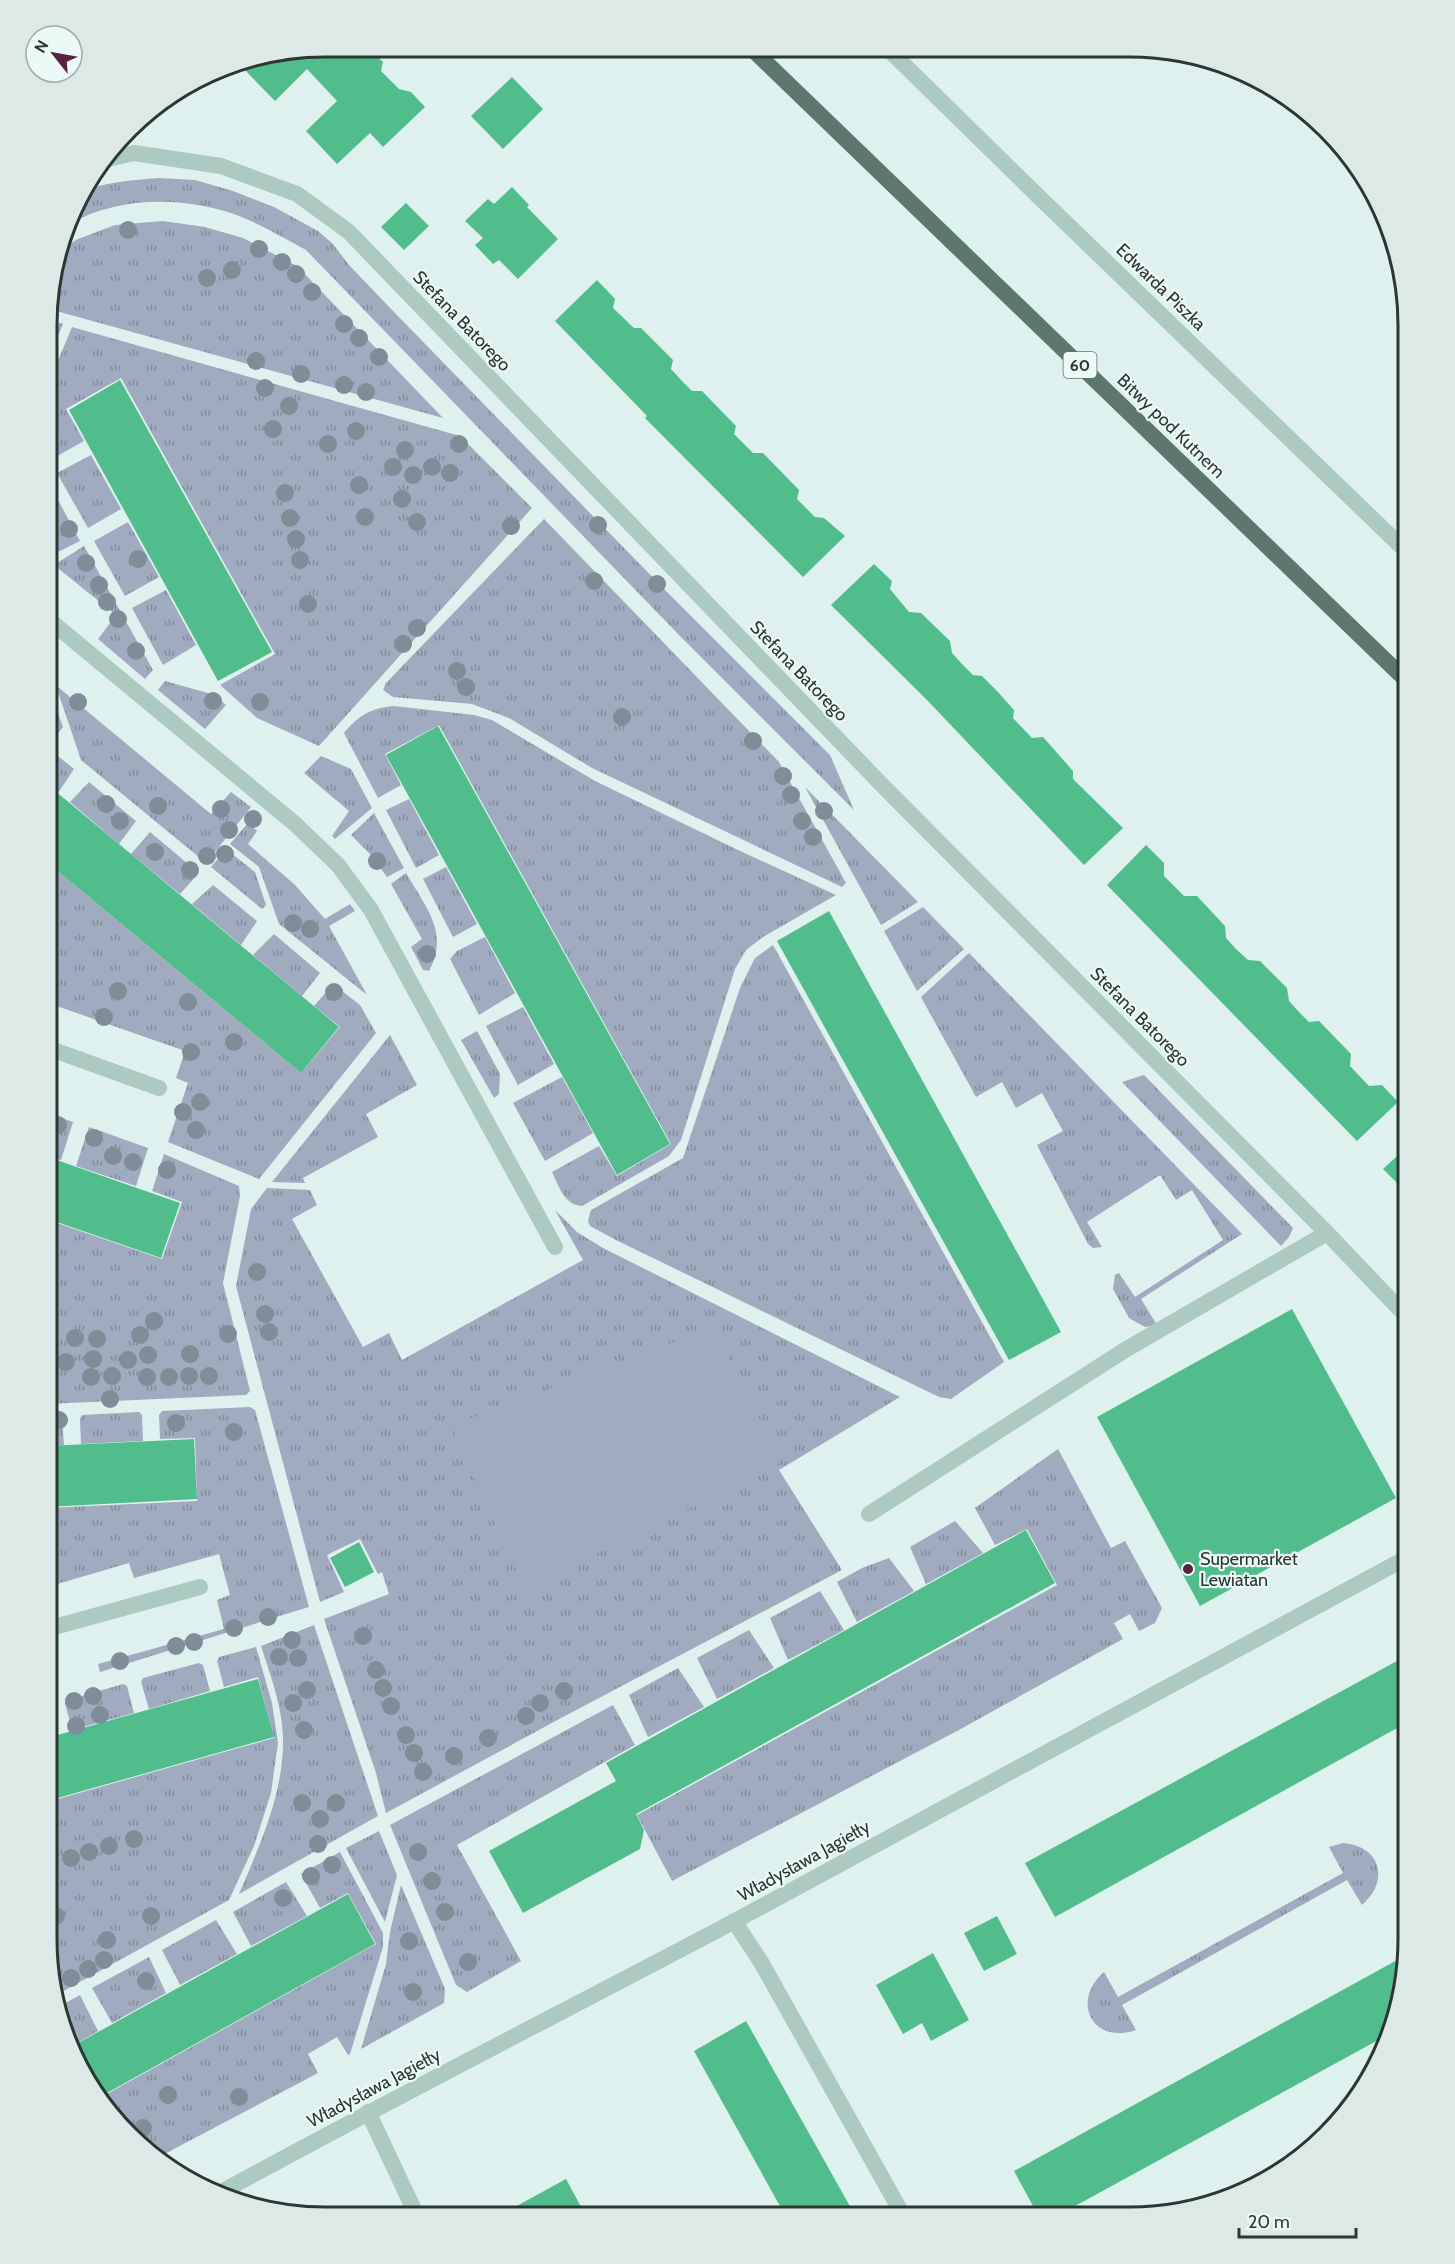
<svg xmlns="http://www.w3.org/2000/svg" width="1455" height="2264" viewBox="0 0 1455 2264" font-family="Cabin,sans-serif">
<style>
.grass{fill:url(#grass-tufts)}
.green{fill:#a0abbf}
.building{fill:#51bd8c}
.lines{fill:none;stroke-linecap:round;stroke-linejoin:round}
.service{stroke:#acc9c2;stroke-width:16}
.minor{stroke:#acc9c2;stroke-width:16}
.primary{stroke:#5c786e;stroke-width:16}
.tree{fill:#7f8d99}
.poi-dot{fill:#562343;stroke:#ebf9f7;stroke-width:2}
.labels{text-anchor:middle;stroke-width:4.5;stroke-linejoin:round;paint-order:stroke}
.shield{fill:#ebf9f7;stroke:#64716d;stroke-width:1.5}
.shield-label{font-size:16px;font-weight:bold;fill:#2a3732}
.street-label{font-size:18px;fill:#2a3732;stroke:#ebf9f7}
.poi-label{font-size:18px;fill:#2a3732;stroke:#ebf9f7;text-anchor:start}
.rim{fill:none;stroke:#2a3732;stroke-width:3}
</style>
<defs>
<pattern id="grass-tufts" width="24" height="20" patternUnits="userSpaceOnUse" patternTransform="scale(1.5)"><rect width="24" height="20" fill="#a0abbf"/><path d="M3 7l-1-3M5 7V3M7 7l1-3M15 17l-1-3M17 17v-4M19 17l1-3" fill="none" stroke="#838c9c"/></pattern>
</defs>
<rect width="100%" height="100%" fill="#dff1ee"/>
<!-- grass -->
<g class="grass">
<path d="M159 178 195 180 233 191 274 207 318 231 333 244 349 265 394 312 666 591 830 755 854 810 680 636 306 250C282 237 257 222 231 213 179 196 117 197 69 224 72 214 73 202 81 194 93 183 142 179 159 178Z"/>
<path d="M163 221 205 227 243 238 297 266 443 418 49 309V289L61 249 78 239 115 225Z"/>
<path d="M49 320 63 324 49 357Z"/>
<path d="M72 327 460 436 532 508 319 746 257 718 220 685 275 654 121 378 66 409 84 441 50 460 49 382Z"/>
<path d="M91 455 121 509 88 528 57 473Z"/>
<path d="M49 483 80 541 48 557Z"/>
<path d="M544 519 779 762 846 883 842 887 592 768 509 718 472 704 393 697 383 690 386 683Z"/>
<path d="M128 522 159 577 125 596 94 541Z"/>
<path d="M84 546 153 670 145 679 98 639 116 615 54 565Z"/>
<path d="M166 590 196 645 163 665 132 608Z"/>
<path d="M165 681 215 695 226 705 205 729 158 690Z"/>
<path d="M48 686 63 727 55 737 48 732Z"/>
<path d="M58 687 211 814 231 792 251 807 206 863 81 760 57 689Z"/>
<path d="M394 706 474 715 492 720 595 781 736 849 836 895 763 937 746 950 735 969 681 1140 669 1156 582 1206C564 1205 559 1186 552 1172L599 1146 617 1176 671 1144 439 725 385 754 401 785 378 798 344 733C359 715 371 708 394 706Z"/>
<path d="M48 748 74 769 58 793 48 785Z"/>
<path d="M321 756 351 769 372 808 335 839 332 836 349 811 304 773Z"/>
<path d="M89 782 136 821 119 844 70 802Z"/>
<path d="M805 787 918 902 881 925Z"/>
<path d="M409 799 439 855 416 868 386 810Z"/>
<path d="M374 813 404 868 387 877 370 854 351 835Z"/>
<path d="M248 823 257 831 248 844 295 885 325 919 350 904 355 911 329 926 367 995 279 924 259 867 230 844Z"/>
<path d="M150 832 199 873 180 894 131 854Z"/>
<path d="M226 849 255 872 266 905 262 909 211 867Z"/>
<path d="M48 863 301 1073 340 1027 314 1006 333 984 360 1005 376 1033 259 1179 168 1142 188 1083 176 1078 185 1051 48 1003Z"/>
<path d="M446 867 477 924 453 937 423 879Z"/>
<path d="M406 873C425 906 450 933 429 971L423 970 411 947 422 939 391 884Z"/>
<path d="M213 885 257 921 241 945 192 904Z"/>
<path d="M923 907 964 949 917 991 884 931Z"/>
<path d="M274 934 320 973 302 996 253 955Z"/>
<path d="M485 937 515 993 479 1015 450 959 457 951Z"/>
<path d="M773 945 1004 1362 951 1399 939 1397 616 1240 590 1226 588 1221 591 1210 683 1158 740 988 755 958Z"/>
<path d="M969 953 1242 1234 1141 1299 1157 1325 1145 1327 1129 1318 1113 1289 1115 1275 1119 1273 1135 1297 1223 1240 1192 1190 1176 1200 1160 1175 1087 1222 1102 1247 1093 1248 1088 1244 1037 1145 1063 1131 1042 1093 1016 1108 1002 1082 976 1097 921 997Z"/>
<path d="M523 1007 554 1064 518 1085 486 1026Z"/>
<path d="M477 1031 500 1074 499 1094 494 1098 461 1040Z"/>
<path d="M390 1035 417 1085 366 1114 378 1137 303 1178 305 1183 272 1182Z"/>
<path d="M1144 1075 1293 1228 1289 1237 1281 1246 1122 1082Z"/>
<path d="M562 1077 593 1133 545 1161 513 1103Z"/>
<path d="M48 1113 73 1122 61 1160 48 1156Z"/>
<path d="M89 1127 148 1148 136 1186 76 1166Z"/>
<path d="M164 1154 239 1186 240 1196 223 1283 250 1391 246 1395 47 1404 48 1220 162 1259 182 1202 152 1191Z"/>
<path d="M267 1188 310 1190 317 1205 292 1219 363 1347 389 1333 402 1360 583 1260 555 1210 577 1232 603 1248 900 1397 779 1470 842 1570 563 1717 386 1813 376 1773 324 1619 389 1594 382 1572 378 1574 360 1539 327 1555 344 1592 320 1602 236 1286 251 1209Z"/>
<path d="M250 1407 255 1410 309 1607 100 1672 98 1664 224 1629 217 1600 230 1595 219 1554 134 1578 129 1563 47 1587V1508L197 1501 195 1438 160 1439 159 1415 162 1411Z"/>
<path d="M139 1412 142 1415 143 1441 81 1444 80 1419 82 1415Z"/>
<path d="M60 1416 62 1419 64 1445 47 1446V1417Z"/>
<path d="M1058 1449 1111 1548 1125 1541 1162 1608 1155 1623 1139 1631 1130 1614 1114 1623 1123 1639 957 1731 672 1881 637 1815 1057 1585 1027 1529 995 1545 975 1508Z"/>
<path d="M955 1521 983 1553 926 1584 910 1547Z"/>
<path d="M889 1558 914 1591 857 1622 837 1582 862 1568Z"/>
<path d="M820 1591 844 1630 788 1660 770 1618Z"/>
<path d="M314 1625 378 1816 239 1894C259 1847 282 1797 283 1745 284 1711 271 1677 261 1646Z"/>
<path d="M749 1630 774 1668 717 1699 697 1658Z"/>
<path d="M256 1647 272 1703 278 1743 271 1793 254 1846 229 1900 58 1994 47 1939V1802L274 1738 258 1677 224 1687 217 1661 219 1657Z"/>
<path d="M199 1663 203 1665 210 1691 149 1709 141 1682 143 1678Z"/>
<path d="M678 1668 704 1707 648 1737 629 1695Z"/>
<path d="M123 1684 127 1686 134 1713 72 1730 65 1703 68 1700Z"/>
<path d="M613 1705 635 1745 457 1845 521 1961 467 1992 456 1985 390 1825Z"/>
<path d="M379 1831 397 1875 385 1922 346 1848Z"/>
<path d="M1343 1843C1381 1846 1390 1881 1362 1905L1347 1880 1122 2005 1136 2030C1093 2045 1070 2002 1104 1972L1118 1997 1343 1873 1329 1847Z"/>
<path d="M340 1852 383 1933V1947L350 2054 348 2055 337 2037 308 2054 318 2073 155 2159 104 2109 98 2099 376 1944 348 1893 320 1908 301 1874Z"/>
<path d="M286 1882 307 1916 251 1946 233 1912Z"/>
<path d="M401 1885 445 1989 444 2003 361 2049 386 1964 390 1932Z"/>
<path d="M216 1920 237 1954 180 1985 162 1950Z"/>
<path d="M149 1957 166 1993 112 2023 92 1988Z"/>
<path d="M80 1995 98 2031 69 2048 60 2006Z"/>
</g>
<!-- green -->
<path class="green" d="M714 1327 781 1462 525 1589 451 1426Z"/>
<!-- building -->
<g class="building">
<path d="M325 47H368L383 62 381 71 399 89 411 92 425 107 383 147 370 133 337 164 306 131 337 101 307 69 275 101 241 66 245 62Z"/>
<path d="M512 77 543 109 503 149 471 116Z"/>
<path d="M512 187 529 205 527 207 558 239 518 279 499 260 493 264 475 245 483 238 465 221 488 199 494 204Z"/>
<path d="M406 203 429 226 404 250 381 227Z"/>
<path d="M597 280 615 299 613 308 634 328H641L673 360 671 369 682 381 692 391H702L736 426 734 434 753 453H763L799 490 797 499 815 517 824 518 845 536 803 577 645 418 647 416 555 321Z"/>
<path d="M120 380 272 652 218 681 69 410Z"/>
<path d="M874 564 892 581 890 589 909 612 921 613 950 641 952 653 962 664 973 675 982 676 997 691 1014 710 1013 718 1032 738 1043 737 1073 771V779L1123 828 1084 865 926 699 831 605Z"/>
<path d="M438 726 670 1144 617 1175 386 755Z"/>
<path d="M48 785 339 1027 301 1073 48 863Z"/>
<path d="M1146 845 1164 863V876L1184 896H1197L1225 926 1226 938 1236 949 1248 960 1260 961 1287 988 1289 1001 1299 1012 1309 1022 1319 1021 1351 1054 1350 1066 1369 1086 1382 1085 1398 1102 1357 1141 1107 885Z"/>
<path d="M829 911 1061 1332 1009 1360 777 941Z"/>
<path d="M1408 1146V1194L1383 1169Z"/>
<path d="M48 1157 180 1203 161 1258 48 1219Z"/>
<path d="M1292 1309 1396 1498 1200 1606 1097 1417Z"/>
<path d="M194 1439 197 1499 47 1507V1446Z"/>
<path d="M1026 1530 1055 1583 636 1814 644 1830 640 1849 523 1913 489 1851 616 1781 606 1763Z"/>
<path d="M359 1542 374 1572 345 1587 330 1558Z"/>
<path d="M1408 1655V1722L1055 1917 1025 1863Z"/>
<path d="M258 1679 274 1737 47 1801V1738Z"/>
<path d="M348 1894 375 1944 98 2098 69 2048Z"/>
<path d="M997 1916 1017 1954 984 1971 964 1933Z"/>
<path d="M933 1953 969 2020 931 2041 922 2023 903 2034 876 1985Z"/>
<path d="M1408 1954 1391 2033 1055 2217H1039L1014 2171Z"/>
<path d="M746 2021 856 2217H786L694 2051Z"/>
<path d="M566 2179 586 2216H517L513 2208Z"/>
</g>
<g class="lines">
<!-- service -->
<g class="service">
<path d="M48 619 294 823 338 865 371 910 555 1247"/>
<path d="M48 1048 159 1088"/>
<path d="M869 1514 1125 1350 1327 1233"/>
<path d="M47 1629 200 1587"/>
<path d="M734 1921 761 1962 904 2217"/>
<path d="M368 2112 417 2216"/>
</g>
<!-- minor -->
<g class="minor">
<path d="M887 48 1038 196 1408 553"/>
<path d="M108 159 134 153 221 166 297 194 349 232 881 784 1327 1233 1408 1318"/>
<path d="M216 2195C387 2101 561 2013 733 1922 959 1802 1182 1677 1408 1557"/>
</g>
<!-- primary -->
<path class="primary" d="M751 48 1408 682"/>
</g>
<!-- trees -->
<g class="tree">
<circle cx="128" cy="230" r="9"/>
<circle cx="259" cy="249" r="9"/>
<circle cx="282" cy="262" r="9"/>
<circle cx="232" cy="270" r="9"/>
<circle cx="296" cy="274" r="9"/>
<circle cx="207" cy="278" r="9"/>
<circle cx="312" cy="292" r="9"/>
<circle cx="344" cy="324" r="9"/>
<circle cx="359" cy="338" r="9"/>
<circle cx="379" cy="357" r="9"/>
<circle cx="256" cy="361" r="9"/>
<circle cx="301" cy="374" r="9"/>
<circle cx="344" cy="385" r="9"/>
<circle cx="265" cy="388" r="9"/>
<circle cx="366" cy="392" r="9"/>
<circle cx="289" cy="406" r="9"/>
<circle cx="273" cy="429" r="9"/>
<circle cx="356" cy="431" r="9"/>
<circle cx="328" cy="444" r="9"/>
<circle cx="459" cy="444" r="9"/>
<circle cx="405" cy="450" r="9"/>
<circle cx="393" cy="467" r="9"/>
<circle cx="432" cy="467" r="9"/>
<circle cx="450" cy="473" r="9"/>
<circle cx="413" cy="475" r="9"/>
<circle cx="359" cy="485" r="9"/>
<circle cx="285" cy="493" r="9"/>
<circle cx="402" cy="499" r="9"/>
<circle cx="365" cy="517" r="9"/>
<circle cx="290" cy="518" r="9"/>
<circle cx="417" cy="522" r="9"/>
<circle cx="598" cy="525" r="9"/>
<circle cx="511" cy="526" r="9"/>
<circle cx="69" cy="529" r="9"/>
<circle cx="296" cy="539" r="9"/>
<circle cx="138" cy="559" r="9"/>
<circle cx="300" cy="560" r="9"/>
<circle cx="86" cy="563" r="9"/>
<circle cx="594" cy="581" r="9"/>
<circle cx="657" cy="584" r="9"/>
<circle cx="99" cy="585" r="9"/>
<circle cx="107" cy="602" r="9"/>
<circle cx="308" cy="604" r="9"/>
<circle cx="118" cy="619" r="9"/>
<circle cx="417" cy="628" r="9"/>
<circle cx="403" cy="644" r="9"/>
<circle cx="136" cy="651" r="9"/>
<circle cx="457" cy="671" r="9"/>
<circle cx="466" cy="687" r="9"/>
<circle cx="213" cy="701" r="9"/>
<circle cx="78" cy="702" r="9"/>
<circle cx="260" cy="702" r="9"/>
<circle cx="622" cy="717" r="9"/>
<circle cx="753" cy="741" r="9"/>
<circle cx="783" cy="776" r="9"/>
<circle cx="791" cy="795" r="9"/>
<circle cx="106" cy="804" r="9"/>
<circle cx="158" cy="806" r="9"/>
<circle cx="221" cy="809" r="9"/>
<circle cx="824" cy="811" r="9"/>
<circle cx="253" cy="819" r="9"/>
<circle cx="120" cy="821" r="9"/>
<circle cx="802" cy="821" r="9"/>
<circle cx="229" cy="830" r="9"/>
<circle cx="813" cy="837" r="9"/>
<circle cx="155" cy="852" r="9"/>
<circle cx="225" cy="854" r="9"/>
<circle cx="207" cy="856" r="9"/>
<circle cx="377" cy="861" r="9"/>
<circle cx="190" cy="870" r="9"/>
<circle cx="293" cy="923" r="9"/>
<circle cx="310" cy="929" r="9"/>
<circle cx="427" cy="954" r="9"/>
<circle cx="118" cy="991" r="9"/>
<circle cx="334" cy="992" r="9"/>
<circle cx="188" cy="1002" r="9"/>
<circle cx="104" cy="1017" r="9"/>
<circle cx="234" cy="1042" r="9"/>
<circle cx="191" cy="1052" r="9"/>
<circle cx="200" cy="1102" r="9"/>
<circle cx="183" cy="1112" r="9"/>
<circle cx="58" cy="1125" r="9"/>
<circle cx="196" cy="1130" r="9"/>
<circle cx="94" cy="1138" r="9"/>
<circle cx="113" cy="1156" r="9"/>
<circle cx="133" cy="1162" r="9"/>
<circle cx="167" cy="1170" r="9"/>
<circle cx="257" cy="1272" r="9"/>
<circle cx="265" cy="1314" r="9"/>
<circle cx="154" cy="1321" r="9"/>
<circle cx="269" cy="1332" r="9"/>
<circle cx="228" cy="1334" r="9"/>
<circle cx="140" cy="1335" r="9"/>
<circle cx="75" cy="1338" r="9"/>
<circle cx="97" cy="1339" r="9"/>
<circle cx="190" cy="1354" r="9"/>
<circle cx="148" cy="1355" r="9"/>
<circle cx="93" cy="1359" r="9"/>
<circle cx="128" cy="1360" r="9"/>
<circle cx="66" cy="1362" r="9"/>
<circle cx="112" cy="1376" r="9"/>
<circle cx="189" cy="1376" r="9"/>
<circle cx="209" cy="1376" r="9"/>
<circle cx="91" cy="1377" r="9"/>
<circle cx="147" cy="1377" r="9"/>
<circle cx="169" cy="1377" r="9"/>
<circle cx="110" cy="1399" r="9"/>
<circle cx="59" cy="1420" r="9"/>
<circle cx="176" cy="1423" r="9"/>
<circle cx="234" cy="1432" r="9"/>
<circle cx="268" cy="1617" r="9"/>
<circle cx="234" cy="1628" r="9"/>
<circle cx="363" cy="1636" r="9"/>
<circle cx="292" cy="1640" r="9"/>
<circle cx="194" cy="1642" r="9"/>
<circle cx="176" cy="1646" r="9"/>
<circle cx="279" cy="1657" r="9"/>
<circle cx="298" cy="1658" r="9"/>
<circle cx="120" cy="1661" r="9"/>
<circle cx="376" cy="1670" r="9"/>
<circle cx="383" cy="1688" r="9"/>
<circle cx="307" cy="1690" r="9"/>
<circle cx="564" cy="1691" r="9"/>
<circle cx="93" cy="1696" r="9"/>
<circle cx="74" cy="1701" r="9"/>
<circle cx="293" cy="1703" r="9"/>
<circle cx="540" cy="1703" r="9"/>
<circle cx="391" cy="1706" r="9"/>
<circle cx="100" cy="1715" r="9"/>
<circle cx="526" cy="1716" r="9"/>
<circle cx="76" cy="1726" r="9"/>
<circle cx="304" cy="1730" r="9"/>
<circle cx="406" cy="1735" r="9"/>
<circle cx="488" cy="1738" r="9"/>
<circle cx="414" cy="1753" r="9"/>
<circle cx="454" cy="1756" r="9"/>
<circle cx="423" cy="1772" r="9"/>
<circle cx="302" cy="1803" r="9"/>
<circle cx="336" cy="1803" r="9"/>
<circle cx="320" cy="1819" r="9"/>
<circle cx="134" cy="1839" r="9"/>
<circle cx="318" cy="1844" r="9"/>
<circle cx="109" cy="1846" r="9"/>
<circle cx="89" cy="1852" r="9"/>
<circle cx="418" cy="1852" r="9"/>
<circle cx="71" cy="1858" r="9"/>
<circle cx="332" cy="1865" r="9"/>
<circle cx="311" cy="1876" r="9"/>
<circle cx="432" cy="1881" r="9"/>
<circle cx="283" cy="1898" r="9"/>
<circle cx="445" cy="1912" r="9"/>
<circle cx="56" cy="1916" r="9"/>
<circle cx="151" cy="1916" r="9"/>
<circle cx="107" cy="1940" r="9"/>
<circle cx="409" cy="1941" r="9"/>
<circle cx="104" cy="1960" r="9"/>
<circle cx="468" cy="1962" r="9"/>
<circle cx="88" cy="1969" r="9"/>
<circle cx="71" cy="1978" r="9"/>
<circle cx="146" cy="1981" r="9"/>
<circle cx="413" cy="1992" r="9"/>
<circle cx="168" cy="2095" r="9"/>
<circle cx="239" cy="2097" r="9"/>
<circle cx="143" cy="2128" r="9"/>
</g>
<!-- markers -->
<circle class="poi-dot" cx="1188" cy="1569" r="6"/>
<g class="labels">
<!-- shield labels -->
<rect class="shield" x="1063.5" y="352" width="33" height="26" rx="4.5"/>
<g class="shield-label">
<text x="1080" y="371">60</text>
</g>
<!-- street labels -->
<g class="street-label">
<text transform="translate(1161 287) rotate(44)" y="6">Edwarda Piszka</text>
<text transform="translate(462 321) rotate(46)" y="6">Stefana Batorego</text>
<text transform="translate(1171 426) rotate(44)" y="6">Bitwy pod Kutnem</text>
<text transform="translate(799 671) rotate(46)" y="6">Stefana Batorego</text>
<text transform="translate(1140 1017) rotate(45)" y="6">Stefana Batorego</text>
<text transform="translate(804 1861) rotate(-29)" y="6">Władysława Jagiełły</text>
<text transform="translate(374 2088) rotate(-28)" y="6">Władysława Jagiełły</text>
</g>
<!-- poi labels -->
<g class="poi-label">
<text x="1200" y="1565">Supermarket<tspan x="1200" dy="21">Lewiatan</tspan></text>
</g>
</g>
<!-- crop -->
<path d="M0 0H1455V2264H0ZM325 57H1130A268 268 0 0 1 1398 325V1939A268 268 0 0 1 1130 2207H325A268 268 0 0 1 57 1939V325A268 268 0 0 1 325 57Z" fill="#dce9e7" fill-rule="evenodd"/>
<path class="rim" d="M325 57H1130A268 268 0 0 1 1398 325V1939A268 268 0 0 1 1130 2207H325A268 268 0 0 1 57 1939V325A268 268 0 0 1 325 57Z"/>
<!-- north arrow -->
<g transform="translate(54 54) rotate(301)"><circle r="28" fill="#ebf9f7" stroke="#9eaba8" stroke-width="1.5"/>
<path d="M0-4.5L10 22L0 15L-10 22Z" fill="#562343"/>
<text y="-9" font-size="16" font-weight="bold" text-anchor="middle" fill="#2a3732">N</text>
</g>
<!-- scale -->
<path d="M1239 2228v9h117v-9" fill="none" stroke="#2a3732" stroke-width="3"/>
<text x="1248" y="2228" font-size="18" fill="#2a3732" stroke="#ebf9f7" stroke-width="4.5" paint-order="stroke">20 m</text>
</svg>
